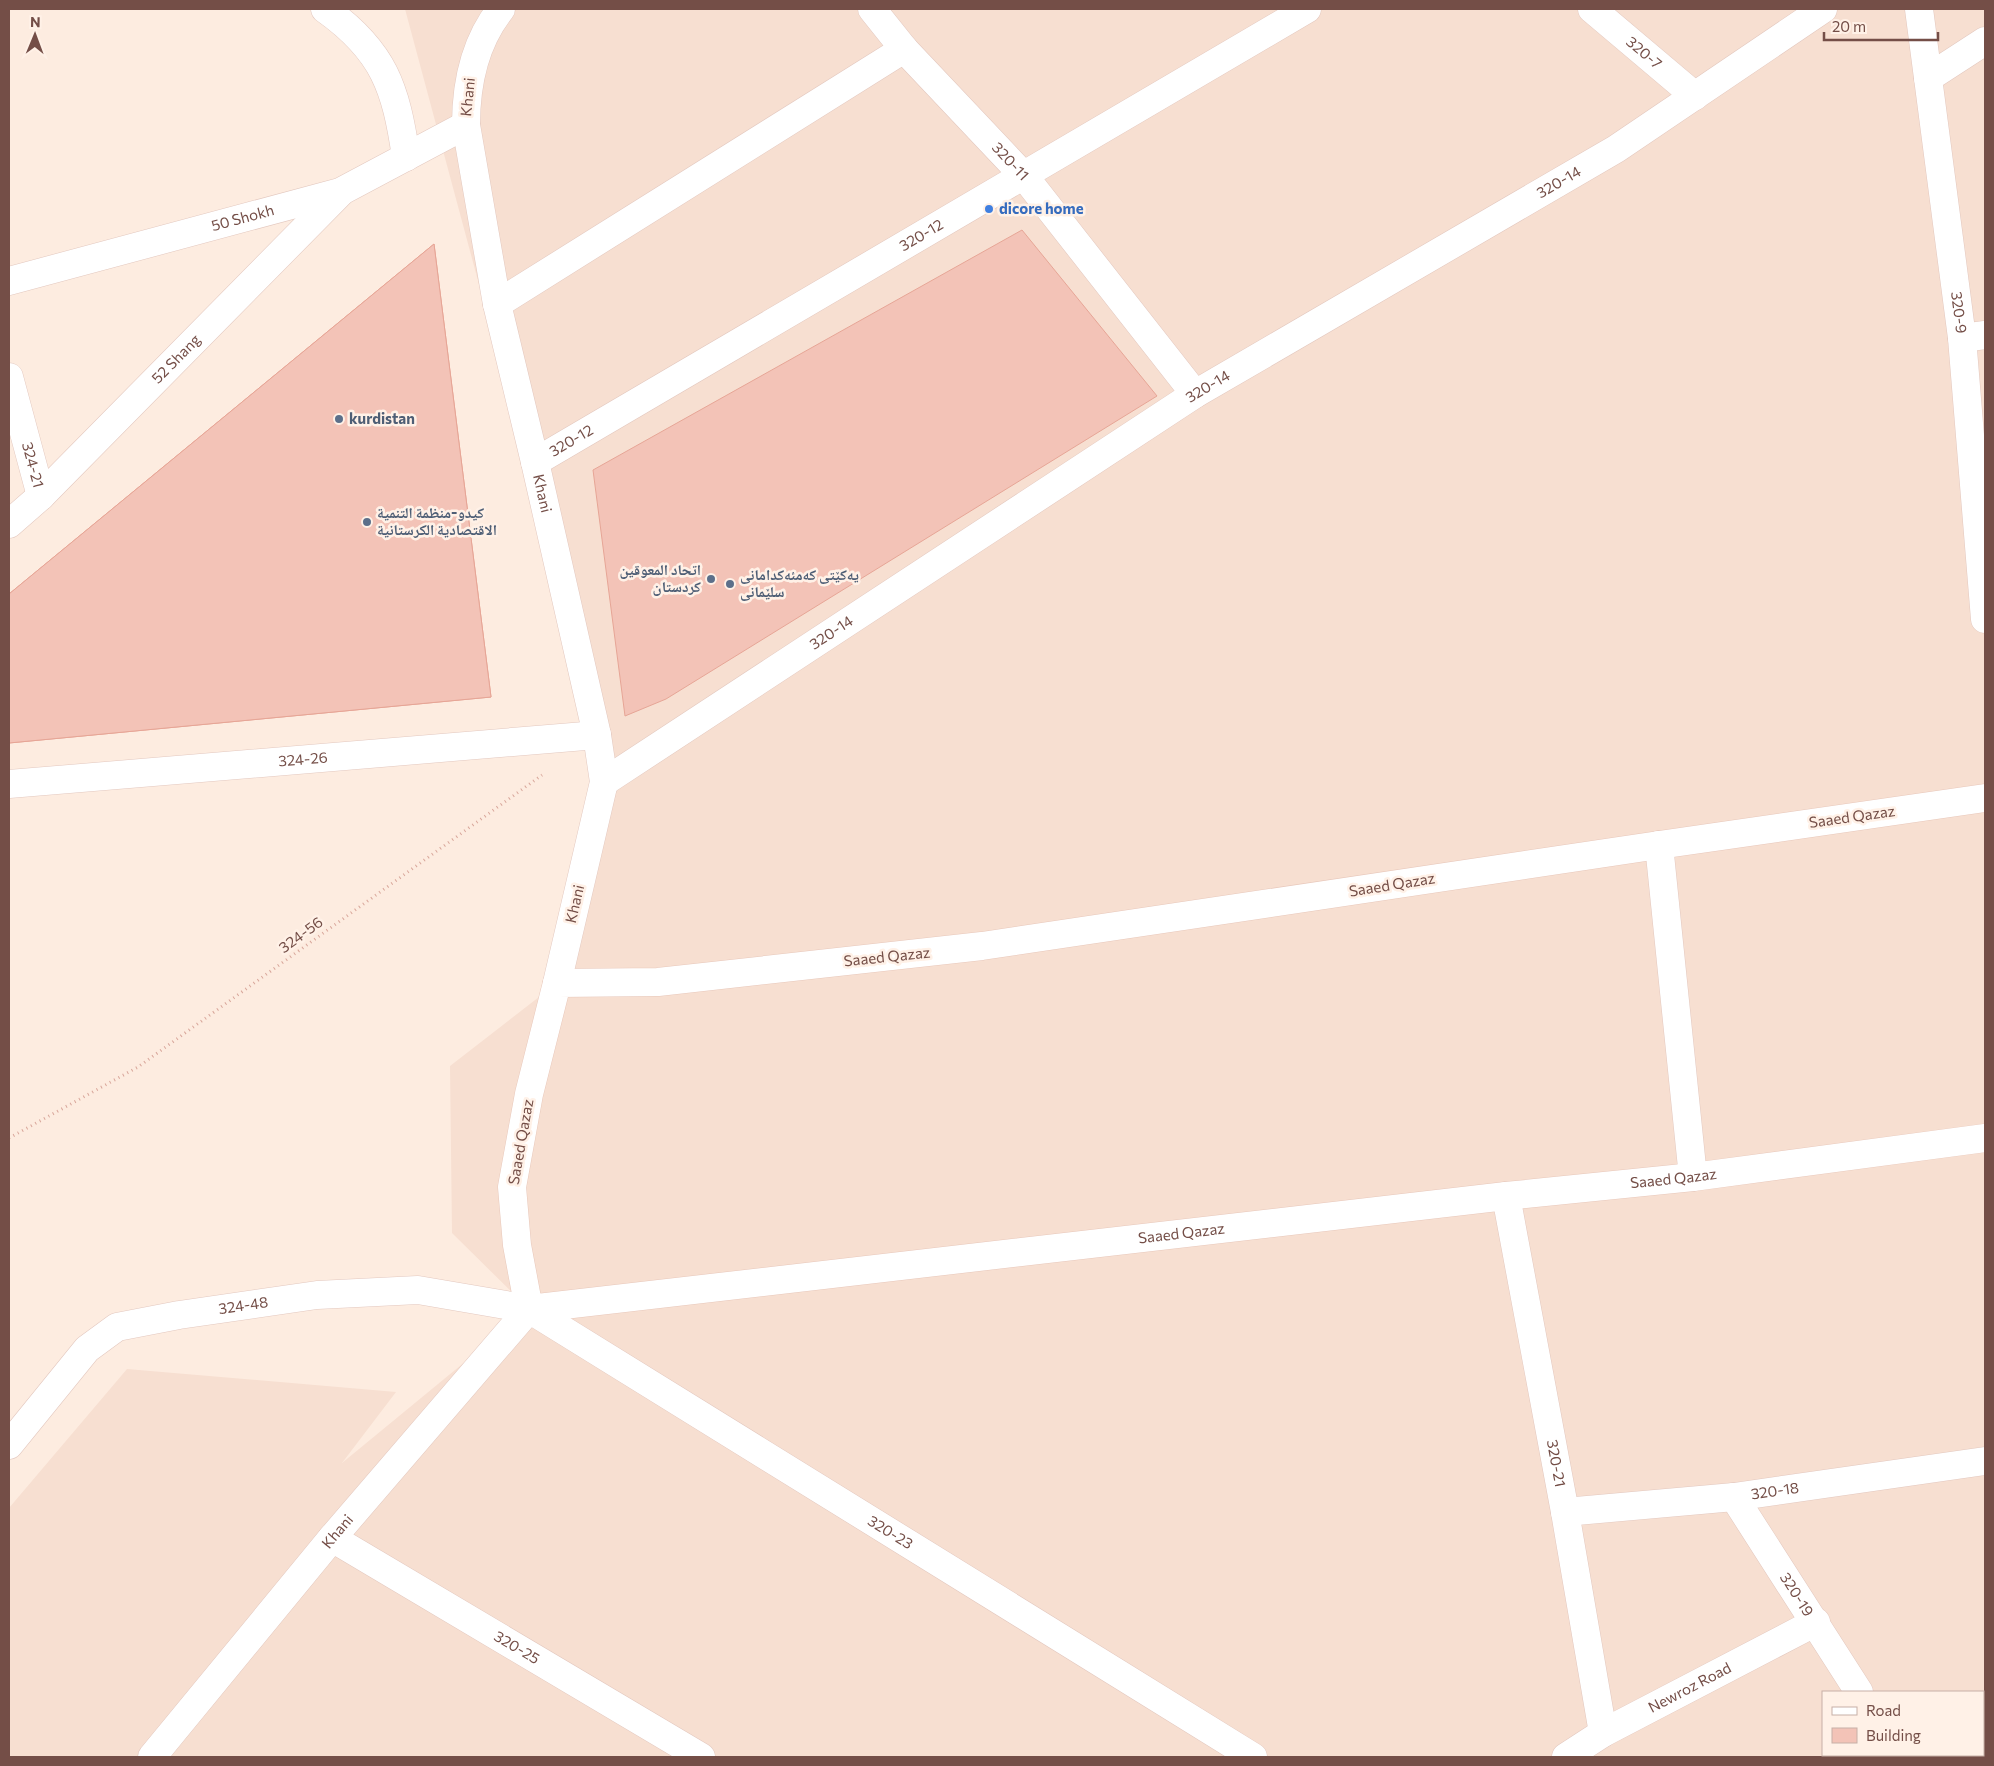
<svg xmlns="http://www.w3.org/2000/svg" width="1994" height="1766" viewBox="0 0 1994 1766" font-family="Commissioner,'Noto Naskh Arabic',sans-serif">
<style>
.residential{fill:#f7dfd1;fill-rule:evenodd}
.building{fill:#f3c3b7;stroke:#e6a596}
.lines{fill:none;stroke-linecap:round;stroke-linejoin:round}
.street-casing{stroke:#e3c8bf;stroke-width:29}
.secondary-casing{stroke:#e8c8bb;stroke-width:29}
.path{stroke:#d8a69a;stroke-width:3;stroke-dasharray:1 4;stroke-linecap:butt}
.street{stroke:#fff;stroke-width:28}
.secondary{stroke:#fff;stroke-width:28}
.shop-dot{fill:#3f7fe0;stroke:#fff1e7;stroke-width:2}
.service-dot{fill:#5c6f8a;stroke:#fff1e7;stroke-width:2}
.labels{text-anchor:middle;stroke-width:5;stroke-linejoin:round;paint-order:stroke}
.street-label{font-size:15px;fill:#744e47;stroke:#fff1e7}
.shop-label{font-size:15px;font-weight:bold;fill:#366cbe;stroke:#fff1e7;text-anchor:start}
.service-label{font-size:15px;font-weight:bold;fill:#4e5e75;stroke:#fff1e7;text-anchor:start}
</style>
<rect width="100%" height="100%" fill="#fdece0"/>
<!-- residential -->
<path class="residential" d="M405 9H1985V1757H9V1508L127 1369 396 1392 342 1463 529 1309 452 1233 450 1066 557 983 604 782 593 709ZM1823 1692H1983V1755H1823Z"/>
<!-- building -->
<g class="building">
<path d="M1022 230 1157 396 666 699 625 716 593 470Z"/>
<path d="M434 244 491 697 9 743V594Z"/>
<path d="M434 244 491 697 9 743V594Z"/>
</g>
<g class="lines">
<!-- street casing -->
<g class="street-casing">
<g id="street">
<path d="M325 9C384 51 396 88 406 157"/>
<path id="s1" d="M501 9C474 43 466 83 466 125L497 304 535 462 597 735 604 782 557 983"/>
<path id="s2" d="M872 9 904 49 1024 176 1195 394"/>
<path id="s3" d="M1592 9 1695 96"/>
<path id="s4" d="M1919 9 1962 338 1985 619"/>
<path d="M1928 78 1985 41"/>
<path id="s5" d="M9 281 340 192 466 125"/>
<path d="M497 304 904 49"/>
<path d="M1962 338 1985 335"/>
<path id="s6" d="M9 377 41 496"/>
<path id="s7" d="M535 462 1307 9"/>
<path id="s8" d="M9 524 41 496 340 193"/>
<path id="s9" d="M604 782 1195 394 1616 149 1823 9"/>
<path id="s10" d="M9 784 597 735"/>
<path d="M1659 845 1693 1177"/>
<path id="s11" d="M1506 1196 1565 1512 1603 1733"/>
<path id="s12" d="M9 1445 87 1349 117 1327 179 1315 317 1295 418 1290 529 1309 1253 1757"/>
<path id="s13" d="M1734 1497 1859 1692"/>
<path id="s14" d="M1565 1512 1734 1497 1985 1461"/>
<path id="s15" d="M332 1538 701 1757"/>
<path d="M1898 1755 1900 1757"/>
<path id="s16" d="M152 1757 332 1538 529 1309"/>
<path id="s17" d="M1566 1757 1603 1733 1816 1622"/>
</g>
</g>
<!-- secondary casing -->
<g class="secondary-casing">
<g id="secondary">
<path id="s18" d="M1985 798 1659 845 982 946 658 982 557 983 529 1094 512 1187 517 1245 529 1309 1506 1196 1693 1177 1985 1138"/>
</g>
</g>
<!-- path -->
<path class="path" d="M9 1138 138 1067 542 775"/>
<!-- street -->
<use href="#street" class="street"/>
<!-- secondary -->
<use href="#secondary" class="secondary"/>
</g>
<!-- markers -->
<circle class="shop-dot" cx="989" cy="209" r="5"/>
<g class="service-dot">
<circle cx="339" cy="419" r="5"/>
<circle cx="367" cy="522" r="5"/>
<circle cx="711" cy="579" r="5"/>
<circle cx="730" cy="584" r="5"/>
</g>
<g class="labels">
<!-- street labels -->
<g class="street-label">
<text dy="5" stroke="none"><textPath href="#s3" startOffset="68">320-7</textPath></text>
<text transform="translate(468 97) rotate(-84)" y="5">Khani</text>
<text dy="5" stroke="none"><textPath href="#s2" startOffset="206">320-11</textPath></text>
<text dy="5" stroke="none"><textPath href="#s9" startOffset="1128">320-14</textPath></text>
<text dy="5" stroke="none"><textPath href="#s5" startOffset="242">50 Shokh</textPath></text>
<text dy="5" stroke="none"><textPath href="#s7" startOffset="448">320-12</textPath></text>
<text dy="5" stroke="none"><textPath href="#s4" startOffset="306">320-9</textPath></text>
<text dy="5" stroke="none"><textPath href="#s8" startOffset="235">52 Shang</textPath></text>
<text dy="5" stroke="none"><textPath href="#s9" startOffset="722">320-14</textPath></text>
<text dy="5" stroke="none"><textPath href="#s7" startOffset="42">320-12</textPath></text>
<text dy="5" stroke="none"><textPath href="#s6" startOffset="91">324-21</textPath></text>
<text dy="5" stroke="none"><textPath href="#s1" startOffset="500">Khani</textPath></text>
<text dy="5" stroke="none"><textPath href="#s9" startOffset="272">320-14</textPath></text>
<text dy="5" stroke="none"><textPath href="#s10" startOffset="295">324-26</textPath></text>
<text transform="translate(1852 817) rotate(-8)" y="5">Saaed Qazaz</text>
<text transform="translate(1392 885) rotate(-9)" y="5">Saaed Qazaz</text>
<text transform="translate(575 904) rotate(-77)" y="5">Khani</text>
<text transform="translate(301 935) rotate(-36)" y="5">324-56</text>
<text transform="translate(887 957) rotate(-6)" y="5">Saaed Qazaz</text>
<text transform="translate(521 1142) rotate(-80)" y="5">Saaed Qazaz</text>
<text dy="5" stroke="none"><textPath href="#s18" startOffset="2925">Saaed Qazaz</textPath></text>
<text dy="5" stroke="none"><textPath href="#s18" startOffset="2430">Saaed Qazaz</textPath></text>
<text dy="5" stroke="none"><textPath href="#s12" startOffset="289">324-48</textPath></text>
<text dy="5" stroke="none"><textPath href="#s11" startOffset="272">320-21</textPath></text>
<text dy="5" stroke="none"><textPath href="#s14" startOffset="211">320-18</textPath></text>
<text dy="5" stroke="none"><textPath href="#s16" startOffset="292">Khani</textPath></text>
<text dy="5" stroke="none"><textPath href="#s12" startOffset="1002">320-23</textPath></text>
<text dy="5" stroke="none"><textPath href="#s13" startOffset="116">320-19</textPath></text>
<text dy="5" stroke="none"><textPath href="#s15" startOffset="215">320-25</textPath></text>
<text dy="5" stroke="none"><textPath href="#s17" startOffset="142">Newroz Road</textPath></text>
</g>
<!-- shop labels -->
<g class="shop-label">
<text x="999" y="214">dicore home</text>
</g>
<!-- service labels -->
<g class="service-label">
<text x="349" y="424">kurdistan</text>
<text x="377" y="518">کیدو-منظمة التنمية<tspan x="377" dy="17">الاقتصادية الكرستانية</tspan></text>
<text x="701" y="575" text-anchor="end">اتحاد المعوقین<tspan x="701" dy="17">کردستان</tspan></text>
<text x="740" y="580">یەکێتی کەمئەکدامانی<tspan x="740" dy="17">سلێمانی</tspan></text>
</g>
</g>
<!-- border -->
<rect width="1994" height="1766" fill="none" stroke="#744e47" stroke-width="20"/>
<!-- legend -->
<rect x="1822" y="1691" width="162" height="65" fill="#fff1e7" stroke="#c7b0a7"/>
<rect x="1832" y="1707" width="25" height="8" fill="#ffffff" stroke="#c7b0a7"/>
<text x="1866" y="1716" font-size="15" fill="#744e47">Road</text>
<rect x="1832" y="1728" width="25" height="15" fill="#f3c3b7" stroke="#c7b0a7"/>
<text x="1866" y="1741" font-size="15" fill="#744e47">Building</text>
<!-- north arrow -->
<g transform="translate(35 35) rotate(1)" stroke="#fff1e7" stroke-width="4" paint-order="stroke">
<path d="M0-4L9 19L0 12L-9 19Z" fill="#744e47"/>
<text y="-8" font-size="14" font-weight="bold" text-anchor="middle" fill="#744e47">N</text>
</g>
<!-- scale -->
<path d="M1824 32v8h114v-8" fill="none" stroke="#744e47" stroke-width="2.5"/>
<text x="1832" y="32" font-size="15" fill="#744e47" stroke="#fff1e7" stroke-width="4" paint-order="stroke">20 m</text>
</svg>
